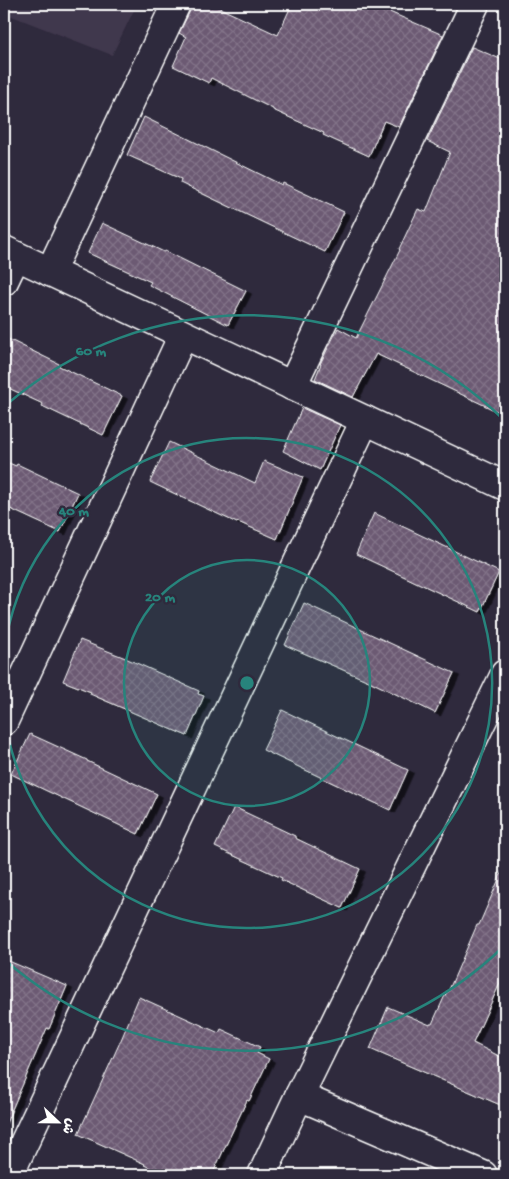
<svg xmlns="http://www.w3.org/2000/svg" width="509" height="1179" viewBox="0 0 509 1179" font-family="'Gochi Hand','Playpen Sans Arabic',sans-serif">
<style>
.built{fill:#41384d}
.building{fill:url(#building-cross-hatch);stroke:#fff;filter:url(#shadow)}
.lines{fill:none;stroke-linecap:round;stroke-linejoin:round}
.minor-casing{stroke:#fff;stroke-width:31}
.minor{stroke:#2f2a3d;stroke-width:28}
.ring{fill:none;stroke:#27847c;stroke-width:2.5}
.centre{fill:#27847c;stroke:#2f2a3d;stroke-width:2.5}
.ring-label{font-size:15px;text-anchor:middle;font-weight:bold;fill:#27847c;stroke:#2f2a3d;stroke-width:4.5;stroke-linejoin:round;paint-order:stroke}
</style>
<defs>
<pattern id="building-cross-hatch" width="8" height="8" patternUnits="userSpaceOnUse" patternTransform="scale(1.25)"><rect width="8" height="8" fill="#6c5a73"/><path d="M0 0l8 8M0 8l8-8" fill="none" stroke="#827388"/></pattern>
<filter id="shadow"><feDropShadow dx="5.5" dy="3" stdDeviation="0" flood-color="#0009"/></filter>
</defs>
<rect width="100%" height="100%" fill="#2f2a3d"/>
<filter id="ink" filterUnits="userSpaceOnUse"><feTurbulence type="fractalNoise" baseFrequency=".02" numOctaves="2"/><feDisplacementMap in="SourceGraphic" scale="10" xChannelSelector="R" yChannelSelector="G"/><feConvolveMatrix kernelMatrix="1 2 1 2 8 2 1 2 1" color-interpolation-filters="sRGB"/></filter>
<g filter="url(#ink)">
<!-- built -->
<path class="built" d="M4 4H137L112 55 4 13Z"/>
<!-- building -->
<g class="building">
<path d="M191 4H211L278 35 292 4H371L443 35 399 127 384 121 369 156 323 135 324 133 273 110V109L211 78 209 83 173 66 186 37 179 33 190 11Z"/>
<path d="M472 47 505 61V415L376 354 353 397 315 379 321 364H320L338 328 356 338 400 250 399 249 418 209 426 212 450 152 427 141Z"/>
<path d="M144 117 282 185 283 183 344 212 325 252 180 183 181 179 127 155Z"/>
<path d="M102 223 164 252 165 251 246 291 228 325 149 285 151 282 88 253Z"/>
<path d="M4 337 59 364V366L122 396 103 435 42 406 43 404 4 386Z"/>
<path d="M302 408 340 425 320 470 283 451Z"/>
<path d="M169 442 255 483 264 461 303 477 277 539 238 522 237 523 150 482Z"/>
<path d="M4 461 16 466 17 464 78 493 60 532 4 506Z"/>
<path d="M374 513 499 572 480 612 356 554Z"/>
<path d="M304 603 454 673 435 713 371 682 285 645Z"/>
<path d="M80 640 123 657 199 691 198 694 204 696 187 736 90 694 91 692 63 681Z"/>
<path d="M282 710 408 770 390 810 263 750Z"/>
<path d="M30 734 87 760V761L157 794 138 834 11 774Z"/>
<path d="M234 807 295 836V838L360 869 342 908 281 880 282 878 215 847Z"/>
<path d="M505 865V972L473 1043 505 1059V1107L370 1049 388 1007 430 1025V1024H432L447 991 448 992 477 925H479Z"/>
<path d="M4 959 67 986 49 1029 47 1028 4 1128Z"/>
<path d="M139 997 219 1033 221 1029 260 1047 257 1053 269 1059 249 1101 247 1100 212 1175H165L144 1165 145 1164 78 1134 121 1040Z"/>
</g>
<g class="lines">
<!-- minor casing -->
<g class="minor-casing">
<g id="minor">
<path d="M4 250 505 486"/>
<path d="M50 272 176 4"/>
<path d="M4 281 16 256"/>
<path d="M292 386 475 4"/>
<path d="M4 721 183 335"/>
<path d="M299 1096 483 1175"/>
<path d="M9 1175 365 420"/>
<path d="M262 1175 299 1096 505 674"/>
</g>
</g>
<!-- minor -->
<use href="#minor" class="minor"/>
</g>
</g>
<!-- distance rings -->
<circle cx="247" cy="683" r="123" fill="#27847c" fill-opacity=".12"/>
<g class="ring">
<circle cx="247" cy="683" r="123"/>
<path d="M4 653A245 245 0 1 1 4 713"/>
<path d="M505 945A368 368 0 0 1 6 961M6 405A368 368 0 0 1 505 421"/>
</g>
<circle cx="247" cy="683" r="8" class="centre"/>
<g class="ring-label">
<text x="91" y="355">60 m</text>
<text x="74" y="515">40 m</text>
<text x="160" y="601">20 m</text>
</g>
<!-- margin -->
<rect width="509" height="1179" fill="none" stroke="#2f2a3d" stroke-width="20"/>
<rect x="10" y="10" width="489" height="1159" fill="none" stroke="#fff" stroke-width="2" filter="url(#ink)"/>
<!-- north arrow -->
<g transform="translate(58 1122) rotate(112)" stroke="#2f2a3d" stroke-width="4" paint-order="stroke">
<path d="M0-4L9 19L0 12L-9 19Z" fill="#ffffff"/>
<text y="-8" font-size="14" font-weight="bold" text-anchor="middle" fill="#ffffff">ش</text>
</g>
</svg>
